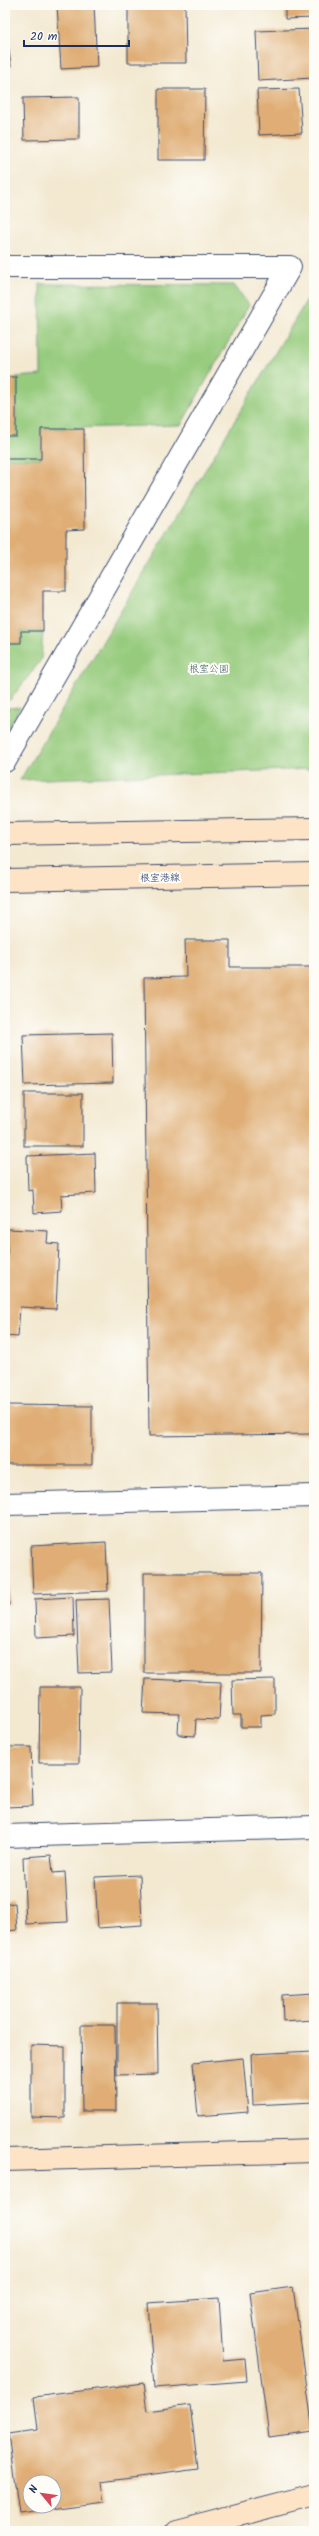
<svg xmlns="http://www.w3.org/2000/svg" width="319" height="2536" viewBox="0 0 319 2536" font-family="Kalam,'Klee One',sans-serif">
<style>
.green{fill:#96cb7d;stroke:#587d6e}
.building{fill:#dfad74;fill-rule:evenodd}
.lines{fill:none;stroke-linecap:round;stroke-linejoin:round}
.street-casing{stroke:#3b4b6f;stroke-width:24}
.secondary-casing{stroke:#3b4b6f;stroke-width:24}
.street{stroke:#fff;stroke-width:22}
.secondary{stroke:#fee4c6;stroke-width:22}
.labels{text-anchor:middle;stroke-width:4;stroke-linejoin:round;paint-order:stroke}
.park-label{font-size:10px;fill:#405e67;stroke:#fdfcf7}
.street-label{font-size:10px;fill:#1b2f5e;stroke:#fdfcf7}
</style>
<rect width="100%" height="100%" fill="#fdfcf7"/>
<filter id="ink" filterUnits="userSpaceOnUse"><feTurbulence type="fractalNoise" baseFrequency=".025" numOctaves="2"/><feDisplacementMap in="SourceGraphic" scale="8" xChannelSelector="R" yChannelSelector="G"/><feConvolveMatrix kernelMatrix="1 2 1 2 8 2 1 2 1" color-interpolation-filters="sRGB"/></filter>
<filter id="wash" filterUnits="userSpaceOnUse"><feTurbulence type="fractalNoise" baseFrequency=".012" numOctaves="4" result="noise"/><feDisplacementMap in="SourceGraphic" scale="16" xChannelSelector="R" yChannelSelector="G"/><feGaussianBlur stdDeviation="0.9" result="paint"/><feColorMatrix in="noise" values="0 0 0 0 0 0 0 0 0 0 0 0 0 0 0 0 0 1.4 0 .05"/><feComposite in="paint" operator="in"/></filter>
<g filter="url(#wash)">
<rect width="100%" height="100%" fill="#f3e9d1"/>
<!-- green -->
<g class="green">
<path d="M40 284 234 285 249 305 181 425 41 429V459H5V436L16 435V377L41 375Z"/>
<path d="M314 288V769L20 780Z"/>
<path d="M21 631H43L41 660 10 700H5V643H21Z"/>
<path d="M20 707 5 733V708Z"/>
</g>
<g id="blocks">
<!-- building -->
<g class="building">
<path d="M57 5H94L97 67 61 69Z"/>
<path d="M128 5H185L186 63H128Z"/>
<path d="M285 5H314V18L285 19Z"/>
<path d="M5 17 11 67 5 68Z"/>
<path d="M314 29V78L258 81 256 31Z"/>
<path d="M158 89H205L204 160H158Z"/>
<path d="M299 89 302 133 259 135 257 90Z"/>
<path d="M79 97V139L24 140 23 98Z"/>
<rect x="5" y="377" width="11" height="59"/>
<path d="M41 429H84L85 529 66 530V591H43V631H21V643H5V459H41Z"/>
<path d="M185 940H230V967H314V1434L149 1436 144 978 186 977Z"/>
<path d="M112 1033 113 1083 25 1085 23 1035Z"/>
<rect x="24" y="1093" width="59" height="53"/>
<path d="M95 1153 96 1193 61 1195 62 1211 34 1213 33 1190 28 1191 27 1156Z"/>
<path d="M8 1229 48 1231 47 1243 59 1244 56 1309 20 1307 18 1337 5 1336Z"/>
<path d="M7 1405 92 1406V1465H6Z"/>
<path d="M106 1542 108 1591 33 1594 31 1546Z"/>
<path d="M5 1552H8L9 1605H5Z"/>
<path d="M144 1573H262L261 1673H144Z"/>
<path d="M73 1597 74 1636 36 1638 35 1599Z"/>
<path d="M109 1599 112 1672 79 1673 76 1600Z"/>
<path d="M145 1679 221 1682 219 1720 196 1719 195 1736 178 1735 179 1714 143 1713Z"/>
<path d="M275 1679V1714L261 1715V1727H241V1715H233L232 1680Z"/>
<path d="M40 1687H80L79 1763H39Z"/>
<path d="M5 1747H31L33 1806 5 1807Z"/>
<path d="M51 1855 53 1873 65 1872 68 1922 26 1924 23 1857Z"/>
<path d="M140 1875 142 1925 98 1928 95 1877Z"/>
<path d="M15 1903 17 1930 5 1931V1904Z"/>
<path d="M314 1993V2020L283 2022 282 1995Z"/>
<path d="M117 2003H157L158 2074 117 2075Z"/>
<path d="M81 2025H115L116 2111H82Z"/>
<path d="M31 2045 65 2046V2118L31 2117Z"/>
<path d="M313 2051 314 2102 253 2105 251 2054Z"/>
<path d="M243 2058 248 2112 198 2116 193 2063Z"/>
<path d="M293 2287 313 2431 269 2437 250 2293Z"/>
<path d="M219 2298 223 2361 245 2359 247 2381 154 2388 148 2303Z"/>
<path d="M143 2383 147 2411 190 2405 198 2469 101 2482 104 2502 19 2513 8 2434 38 2430 34 2397ZM30 2482H54V2506H30Z"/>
</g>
</g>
</g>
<g filter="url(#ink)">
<use href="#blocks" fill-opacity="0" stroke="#3b4b6f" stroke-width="1"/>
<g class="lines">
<!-- street casing -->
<g class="street-casing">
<g id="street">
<path d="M5 267H290L5 761"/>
<path d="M5 1504 314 1496"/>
<path d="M5 1836 314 1827"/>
</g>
</g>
<!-- secondary casing -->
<g class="secondary-casing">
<g id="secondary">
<path d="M5 834 314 829"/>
<path d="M5 880 314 874"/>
<path d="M5 2160 314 2151"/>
<path d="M176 2531 314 2495"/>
</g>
</g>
<!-- street -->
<use href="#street" class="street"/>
<!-- secondary -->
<use href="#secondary" class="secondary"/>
</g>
</g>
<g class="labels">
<!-- park labels -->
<g class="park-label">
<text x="209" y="672">根室公園</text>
</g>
<!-- street labels -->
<g class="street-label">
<text transform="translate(160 877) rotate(-1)" y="4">根室港線</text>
</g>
</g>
<!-- margin -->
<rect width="319" height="2536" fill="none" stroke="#fdfcf7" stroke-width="20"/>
<!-- north arrow -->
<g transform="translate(42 2494) rotate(299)"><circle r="19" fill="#fdfcf7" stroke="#a3aaba"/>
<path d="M0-3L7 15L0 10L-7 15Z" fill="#d1495b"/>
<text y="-6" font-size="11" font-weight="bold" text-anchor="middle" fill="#1b2f5e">N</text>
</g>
<!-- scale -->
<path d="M24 40v6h105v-6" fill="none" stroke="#1b2f5e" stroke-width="2"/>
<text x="30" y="40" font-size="12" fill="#1b2f5e" stroke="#fdfcf7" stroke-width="3" paint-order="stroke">20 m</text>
</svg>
